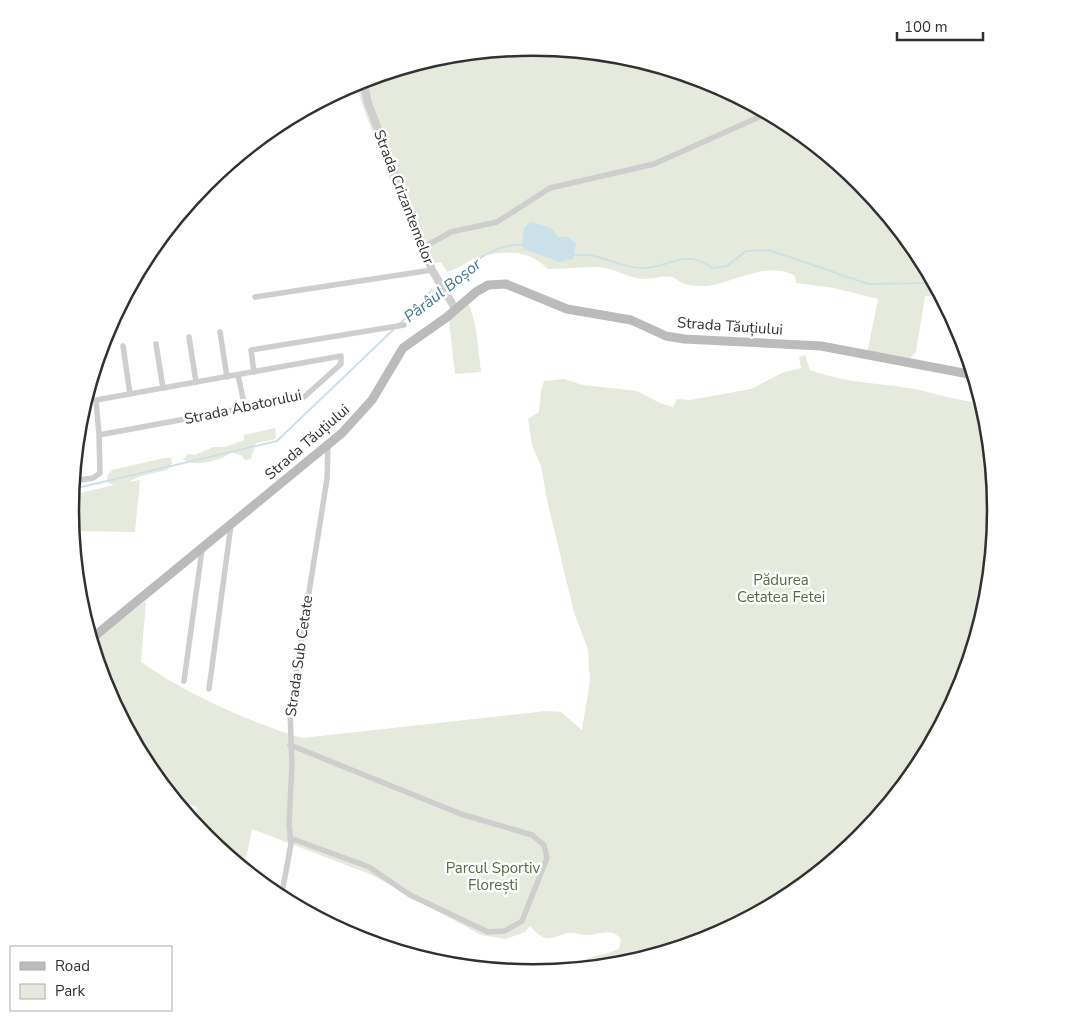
<svg xmlns="http://www.w3.org/2000/svg" width="1067" height="1021" viewBox="0 0 1067 1021" font-family="'Nunito Sans',sans-serif">
	<style>
		.green { fill: #e5eadd }
		.water { fill: #cbe1e9 }
		.lines { fill: none; stroke-linecap: round; stroke-linejoin: round }
		.stream { stroke: #cbe1e9; stroke-width: 2 }
		.minor { stroke: #cecece; stroke-width: 5.5 }
		.tertiary { stroke: #cecece; stroke-width: 8 }
		.secondary { stroke: #bbb; stroke-width: 9 }
		.labels { text-anchor: middle; stroke-width: 5; stroke-linejoin: round; paint-order: stroke }
		.street-label { font-size: 15px; fill: #313131; stroke: #fff }
		.park-label { font-size: 15px; fill: #586a41; stroke: #fff }
		.water-label { font-size: 16px; font-style: italic; fill: #43798f; stroke: #fff }
		.rim { fill: none; stroke: #313131; stroke-width: 2.5 }
	</style>
	<rect width="100%" height="100%" fill="#fff"/>
	<g class="green">
		<path d="M533,48L624,56L711,83L791,126L861,183L919,254L942,297L925,296L916,352L908,361L867,353L878,299L834,288L796,283L795,276C768,261 738,280 713,285C705,287 689,286 682,283C679,282 676,278 672,277C662,275 648,281 637,278C624,276 612,267 597,267C581,267 565,269 548,269C527,249 507,250 479,257C468,260 459,269 447,272L441,262L426,265L385,167L355,84L443,56Z"/>
		<polygon points="432,288 441,293 416,317 411,314 410,310 416,303 421,302 422,298"/>
		<polygon points="468,305 470,307 476,329 481,372 455,374 449,321"/>
		<path d="M805,355L810,370C844,383 880,383 915,389C938,394 959,401 982,403L988,420L996,511L988,601L961,688L918,768L861,838L790,896L710,938L624,965L573,970C583,953 605,958 619,948L621,940C613,926 597,936 584,935C579,935 574,932 568,933C549,938 546,944 530,926L525,932L506,939L481,935L372,875L252,829L244,869L206,838L195,825L197,807L175,800L148,767L106,687L92,642L146,601L141,662C188,695 247,721 302,738L546,711L561,712L582,730L590,681L588,650L574,612L547,500L541,466L532,445L528,419L539,412L541,390L544,381L564,379L583,385L637,391L660,403L673,407L677,399L690,400L751,389L782,373L801,368L799,357Z"/>
		<path d="M275,428L276,439L256,443L251,459L245,460L242,456L232,452C221,461 195,468 183,459L188,454L195,455L213,447H225L244,440V435Z"/>
		<polygon points="164,458 171,458 172,463 167,470 141,476 128,482 140,480 135,532 73,531 71,510 72,495 114,485 108,483 107,476 112,470"/>
	</g>
	<polygon class="water" points="530,222 552,228 558,237 568,237 576,243 573,259 559,262 524,249 522,245 524,228"/>
	<g class="lines">
		<g class="stream">
			<path d="M572,254C577,256 582,255 587,255C605,257 622,267 640,268C669,270 682,246 713,268L727,266L746,251L769,250L868,284L935,283"/>
			<path d="M445,285C465,268 495,242 523,245"/>
			<polyline points="399,324 441,288"/>
			<polyline points="73,489 277,441 394,329"/>
		</g>
		<g class="minor">
			<polyline points="768,114 776,118"/>
			<polyline points="424,247 451,232 497,222 550,188 654,164 768,113"/>
			<polyline points="255,297 432,270"/>
			<polyline points="220,332 227,377"/>
			<polyline points="189,337 196,382"/>
			<polyline points="156,344 163,388"/>
			<polyline points="123,346 130,394"/>
			<polyline points="254,372 251,350 404,325"/>
			<polyline points="238,375 245,408"/>
			<polyline points="73,481 93,478 100,473 99,435 304,397 341,364 341,356 96,400 99,435"/>
			<polyline points="184,681 202,550"/>
			<polyline points="209,689 231,525"/>
			<polyline points="290,838 369,867 410,895 488,932 505,931 522,921 547,858 544,845 532,835 461,814 290,745"/>
			<polyline points="281,898 291,844 289,824 292,764 290,712 327,479 328,445"/>
		</g>
		<polyline class="tertiary" points="363,81 368,103 432,270 456,310"/>
		<polyline class="secondary" points="91,639 342,433 372,400 403,348 447,317 476,292 488,285 506,284 567,309 631,320 666,336 684,339 821,346 974,375"/>
	</g>
	<g class="labels">
		<g class="street-label">
			<text transform="translate(404 197) rotate(69)" y="5">Strada Crizantemelor</text>
			<text transform="translate(730 326) rotate(4)" y="5">Strada Tăuțiului</text>
			<text transform="translate(243 407) rotate(-12)" y="5">Strada Abatorului</text>
			<text transform="translate(307 442) rotate(-41)" y="5">Strada Tăuțiului</text>
			<text transform="translate(299 656) rotate(-82)" y="5">Strada Sub Cetate</text>
		</g>
		<g class="park-label">
			<text x="781" y="585">Pădurea<tspan x="781" dy="17">Cetatea Fetei</tspan></text>
			<text x="493" y="873">Parcul Sportiv<tspan x="493" dy="17">Florești</tspan></text>
		</g>
		<g class="water-label">
			<text transform="translate(442 290) rotate(-38)" y="6">Pârâul Boșor</text>
		</g>
	</g>
	<path d="M0 0H1067V1021H0ZM79 510a454 454 0 1 1 908 0a454 454 0 1 1-908 0Z" fill="#fff" fill-rule="evenodd"/>
	<path class="rim" d="M79 510a454 454 0 1 1 908 0a454 454 0 1 1-908 0Z"/>
	<rect x="10" y="946" width="162" height="65" fill="#ffffff" stroke="#adadad"/>
	<rect x="20" y="962" width="25" height="8" fill="#bbbbbb" stroke="#adadad"/>
	<text x="55" y="971" font-size="15" fill="#313131">Road</text>
	<rect x="20" y="984" width="25" height="15" fill="#e5eadd" stroke="#adadad"/>
	<text x="55" y="996" font-size="15" fill="#313131">Park</text>
	<path d="M897 32v8h86v-8" fill="none" stroke="#313131" stroke-width="2.5"/>
	<text x="904" y="32" font-size="15" fill="#313131" stroke="#ffffff" stroke-width="4" paint-order="stroke">100 m</text>
</svg>
